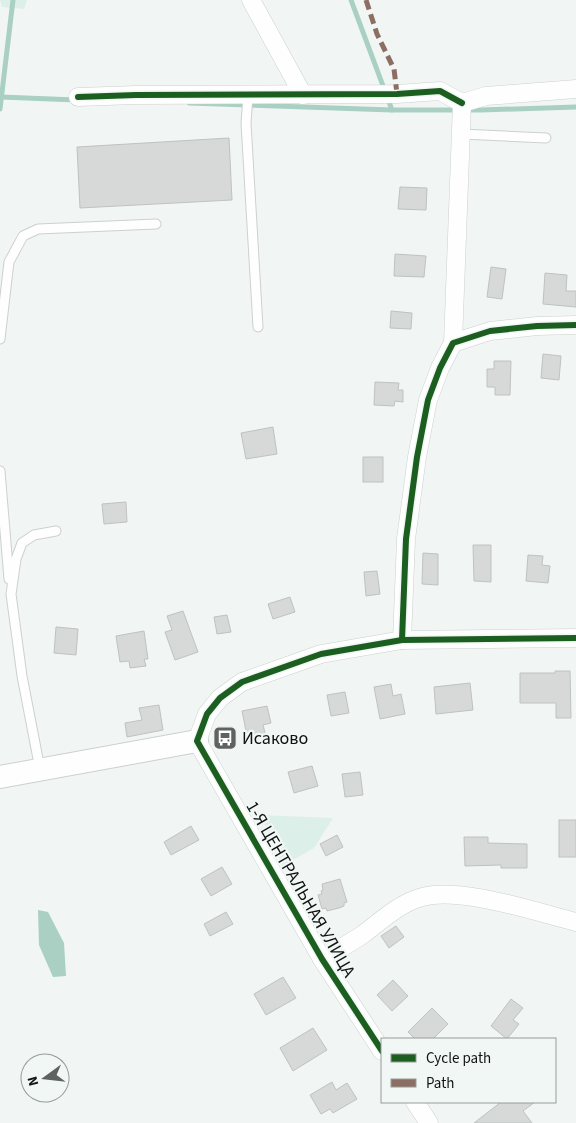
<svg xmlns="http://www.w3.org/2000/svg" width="576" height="1123" viewBox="0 0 576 1123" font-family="'Source Sans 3',sans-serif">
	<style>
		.green { fill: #dcefe8 }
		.water { fill: #a9d0c2 }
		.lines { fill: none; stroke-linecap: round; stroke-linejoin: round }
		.stream { stroke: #a9d0c2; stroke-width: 5 }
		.building { fill: #d6d9d7; stroke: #bec2c0 }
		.service-casing { stroke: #ccd0ce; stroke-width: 11 }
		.minor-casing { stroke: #ccd0ce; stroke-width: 19 }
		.tertiary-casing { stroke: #ccd0ce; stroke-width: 24 }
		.service { stroke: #fdfefd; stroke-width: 9 }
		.minor { stroke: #fdfefd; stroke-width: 18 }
		.tertiary { stroke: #fdfefd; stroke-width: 22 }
		.quiet { stroke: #8d6e63; stroke-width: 5; stroke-dasharray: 10 5; stroke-linecap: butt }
		.cycleway-casing { stroke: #f0f7f4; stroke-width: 9 }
		.cycleway { stroke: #1b5e20; stroke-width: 6 }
		.labels { text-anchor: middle; stroke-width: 4.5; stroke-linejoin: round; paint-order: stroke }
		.poi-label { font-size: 18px; fill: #101312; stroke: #f0f7f4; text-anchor: start }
		.street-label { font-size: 18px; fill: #101312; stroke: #f0f7f4 }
	</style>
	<rect width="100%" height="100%" fill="#f1f6f4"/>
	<g class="green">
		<polygon points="0,0 27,0 24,9 2,7"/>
		<polygon points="261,815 333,818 314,848 282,866"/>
	</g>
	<polygon class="water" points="38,910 48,912 64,943 66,976 53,977 39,945"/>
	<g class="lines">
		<g class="stream">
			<polyline points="351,0 392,110"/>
			<polyline points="1,97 76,100"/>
			<polyline points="189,103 392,110 481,110 576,107"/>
			<polyline points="0,109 13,0"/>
		</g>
	</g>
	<g class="building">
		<polygon points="229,138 232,200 80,208 77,147"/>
		<polygon points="400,187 427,188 426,210 398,209"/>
		<polygon points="395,254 426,256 424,277 394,276"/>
		<polygon points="491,267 506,269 502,299 487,297"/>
		<polygon points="545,273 567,275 566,291 576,291 576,307 543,304"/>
		<polygon points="391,311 412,313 411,329 390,328"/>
		<polygon points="543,354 561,356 559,380 541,378"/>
		<polygon points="494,361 511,361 510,395 495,395 495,387 487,387 487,369 494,369"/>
		<polygon points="375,382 399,383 398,390 403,390 403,402 395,401 394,406 374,405"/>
		<polygon points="273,427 277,454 246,459 241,433"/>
		<rect x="363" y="457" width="20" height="25"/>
		<polygon points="126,502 127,522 104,524 102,504"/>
		<polygon points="473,545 491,545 491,582 474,581"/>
		<polygon points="423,553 438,554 438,585 422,584"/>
		<polygon points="528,555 543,556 542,565 550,566 548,583 526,581"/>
		<polygon points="377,571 380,594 366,596 364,572"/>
		<polygon points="290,597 295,612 273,619 268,604"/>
		<polygon points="183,611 198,652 175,660 165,632 172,630 167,616"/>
		<polygon points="227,615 231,632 217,634 214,617"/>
		<polygon points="56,627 78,629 76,655 54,653"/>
		<polygon points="144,631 148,659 144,659 146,666 130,668 129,661 120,662 116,636"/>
		<polygon points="555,671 570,671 571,718 556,718 556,703 520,703 520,673 555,673"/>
		<polygon points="470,683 473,710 436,714 434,687"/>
		<polygon points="391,684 393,696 401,694 405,714 380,719 374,687"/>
		<polygon points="345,692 349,713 331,716 327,695"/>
		<polygon points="159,705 163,730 127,737 125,723 142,720 139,708"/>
		<polygon points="267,706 271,723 263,725 266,737 248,741 242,711"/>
		<polygon points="312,766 318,786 294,793 288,772"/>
		<polygon points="360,772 363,795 345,797 342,774"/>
		<rect x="559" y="820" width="17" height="37"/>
		<polygon points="191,826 199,840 171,855 164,842"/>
		<polygon points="337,835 343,847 326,856 320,844"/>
		<polygon points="464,837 488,837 488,843 527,844 527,868 501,868 501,865 465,866"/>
		<polygon points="222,867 232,884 211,896 201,879"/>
		<polygon points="340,879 347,902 344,903 344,906 339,908 327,911 326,908 322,909 318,895 322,894 321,891 323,890 322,884"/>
		<polygon points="226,912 233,924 210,936 204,924"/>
		<polygon points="396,926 404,937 389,948 381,936"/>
		<polygon points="283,977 296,998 266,1015 254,994"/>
		<polygon points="393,980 408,996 392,1011 377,995"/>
		<polygon points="511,999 523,1008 513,1020 519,1024 507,1039 491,1026"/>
		<polygon points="432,1008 448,1024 433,1039 415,1039 408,1032"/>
		<polygon points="313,1028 327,1050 293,1071 280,1048"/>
		<polygon points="332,1082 336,1090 347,1083 357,1099 333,1113 330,1109 321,1114 310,1095"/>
		<polygon points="501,1102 535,1102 523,1111 532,1123 474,1123"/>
	</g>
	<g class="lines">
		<g class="service-casing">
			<g id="service">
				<polyline points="248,96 246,123 258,327"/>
				<polyline points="461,134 546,138"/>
				<polyline points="0,339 9,262 23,236 38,229 156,224"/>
				<polyline points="0,471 9,579"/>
				<polyline points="40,769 22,676 11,594 16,559 22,543 34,535 56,531"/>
			</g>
		</g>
		<g class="minor-casing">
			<g id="minor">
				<polyline points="251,0 303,95"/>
				<polyline points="78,97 136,95 397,94 440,91 462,103"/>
				<polyline points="453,343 462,103 486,96 576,89"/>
				<polyline points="402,640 406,539 417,457 428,400 440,368 453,343 490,331 537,326 576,325"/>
				<path d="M322,959C335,951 349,944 362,935C380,922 397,905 419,898C457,885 536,912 576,922"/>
				<polyline points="382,1051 322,959 197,741 207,714 220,698 242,682 321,654 402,640 576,638"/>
				<polyline points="415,1102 429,1123"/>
			</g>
		</g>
		<g class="tertiary-casing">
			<polyline id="tertiary" points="0,777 197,741"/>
		</g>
		<use href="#service" class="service"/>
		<use href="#minor" class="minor"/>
		<use href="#tertiary" class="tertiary"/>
		<polyline class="quiet" points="366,0 377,34 394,69 397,94"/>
		<g class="cycleway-casing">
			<g id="cycleway">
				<polyline points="78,97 136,95 397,94 440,91 462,103"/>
				<polyline points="402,640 406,539 417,457 428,400 440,368 453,343 490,331 537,326 576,325"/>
				<polyline points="382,1051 322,959 197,741 207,714 220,698 242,682 321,654 402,640 576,638"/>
			</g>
		</g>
		<use href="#cycleway" class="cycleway"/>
	</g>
	<defs>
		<g id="bus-square" transform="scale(1.25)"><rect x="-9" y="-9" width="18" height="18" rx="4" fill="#5f6261" stroke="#f0f7f4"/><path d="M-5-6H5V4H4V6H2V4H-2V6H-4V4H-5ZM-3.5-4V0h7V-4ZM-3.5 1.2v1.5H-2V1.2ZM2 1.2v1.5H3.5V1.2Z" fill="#fff"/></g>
	</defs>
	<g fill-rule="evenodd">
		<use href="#bus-square" x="225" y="738"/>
	</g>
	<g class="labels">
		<g class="poi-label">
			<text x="242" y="744">Исаково</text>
		</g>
		<g class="street-label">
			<text transform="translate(301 889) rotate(60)" y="6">1-Я ЦЕНТРАЛЬНАЯ УЛИЦА</text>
		</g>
	</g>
	<rect x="381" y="1038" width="175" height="65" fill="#f0f7f4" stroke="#969c9a"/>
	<rect x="391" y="1054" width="25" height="8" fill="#1b5e20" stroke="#969c9a"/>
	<text x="426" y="1063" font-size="15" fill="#101312">Cycle path</text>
	<rect x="391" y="1079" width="25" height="8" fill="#8d6e63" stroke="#969c9a"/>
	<text x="426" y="1088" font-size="15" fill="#101312">Path</text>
	<g transform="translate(45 1078) rotate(255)"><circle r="24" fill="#f0f7f4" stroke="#969c9a"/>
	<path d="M0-4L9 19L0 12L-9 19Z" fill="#5f6261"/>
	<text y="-8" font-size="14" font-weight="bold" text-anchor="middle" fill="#101312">N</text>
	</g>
</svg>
